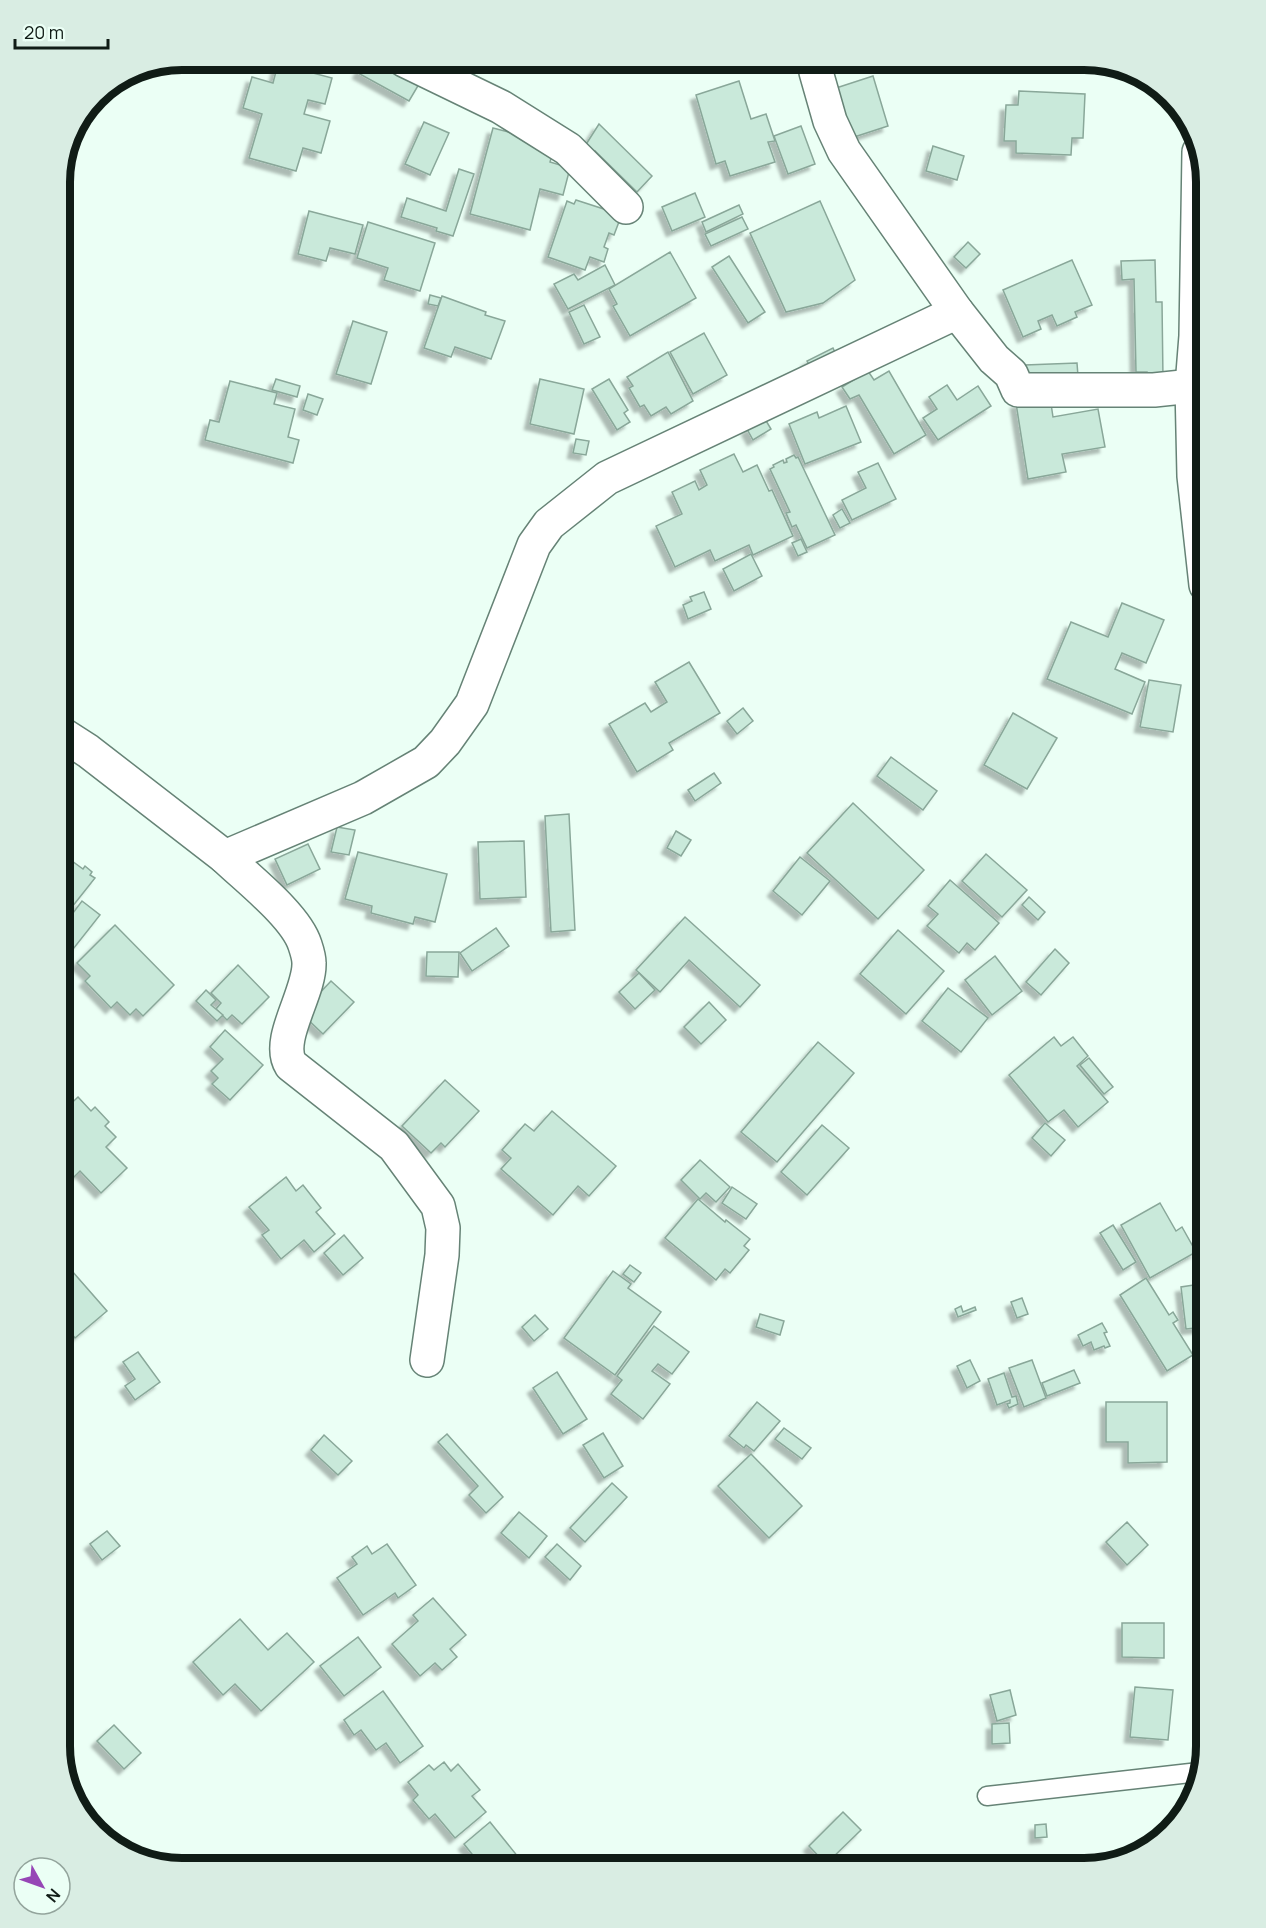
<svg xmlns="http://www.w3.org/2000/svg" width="1266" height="1928" viewBox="0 0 1266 1928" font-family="Manrope,sans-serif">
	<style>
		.building { fill: #c9e9da; stroke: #89a799; stroke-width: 1.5; filter: url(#shadow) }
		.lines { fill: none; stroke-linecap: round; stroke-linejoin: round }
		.service-casing { stroke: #668376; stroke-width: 21 }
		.minor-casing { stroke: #668376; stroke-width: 36 }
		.service { stroke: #fff; stroke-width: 18 }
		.minor { stroke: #fff; stroke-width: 33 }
		.rim { fill: none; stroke: #101c16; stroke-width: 8 }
	</style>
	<defs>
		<filter id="shadow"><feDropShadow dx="-5.5" dy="5.5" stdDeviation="1.5" flood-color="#0004"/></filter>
	</defs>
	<rect width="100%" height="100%" fill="#ebfff5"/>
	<g class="building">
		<polygon points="279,60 312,61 309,72 332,78 325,104 308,100 304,114 330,121 321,153 303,148 296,171 249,158 262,114 243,108 252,77 273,83"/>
		<polygon points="366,60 389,60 422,79 409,101 358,73"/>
		<polygon points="873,76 888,126 848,139 833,89"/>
		<polygon points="739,81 751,119 766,114 775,141 768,142 775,162 730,176 725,161 716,164 696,95"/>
		<polygon points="1019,91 1085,94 1083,138 1072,138 1071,155 1016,153 1016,141 1004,141 1006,105 1018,105"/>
		<polygon points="424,122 449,133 430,175 405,164"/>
		<polygon points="599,124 652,176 637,192 595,151 593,154 585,146"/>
		<polygon points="801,126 815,164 788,174 774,136"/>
		<polygon points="493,128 555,144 550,162 570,168 563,195 540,189 530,230 470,214"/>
		<polygon points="933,146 964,156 957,180 926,171"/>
		<polygon points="459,169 474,174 453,236 436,231 437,228 401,217 407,198 446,211"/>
		<polygon points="695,193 705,217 672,231 662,207"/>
		<polygon points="576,200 616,213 620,219 614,235 609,233 604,247 608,249 604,262 590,257 585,270 548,257 567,201 574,204"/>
		<polygon points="820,201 855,280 823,303 786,312 750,233"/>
		<polygon points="739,205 743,214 706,232 702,222"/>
		<polygon points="309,211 363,225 355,254 330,248 326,261 298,254"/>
		<polygon points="742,217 748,229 711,246 705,234"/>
		<polygon points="368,222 435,243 420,291 384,280 388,268 357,258"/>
		<polygon points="968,242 980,254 966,268 954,257"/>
		<polygon points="670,252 696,298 630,336 613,306 617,304 609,289"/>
		<polygon points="729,256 765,312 748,323 712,267"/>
		<polygon points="1072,260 1092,305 1075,312 1077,317 1057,326 1052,315 1038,321 1041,329 1023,337 1003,290"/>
		<polygon points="1155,260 1156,302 1162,302 1163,379 1147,380 1147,372 1136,372 1134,279 1122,280 1121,261"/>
		<polygon points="605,265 615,285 568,309 554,284 574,274 578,280"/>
		<polygon points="430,295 441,298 438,306 428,304"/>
		<polygon points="442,296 486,312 485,315 505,321 491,359 455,347 451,357 424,348"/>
		<polygon points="584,305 600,337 584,344 569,312"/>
		<polygon points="353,321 387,332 371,384 336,374"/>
		<polygon points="704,333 727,375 693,394 670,352"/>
		<polygon points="833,348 839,361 814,374 807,361"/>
		<polygon points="668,352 693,401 671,414 666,407 651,416 644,405 640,407 629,388 633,386 627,377"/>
		<polygon points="1077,363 1078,376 1025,378 1025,365"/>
		<polygon points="868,371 874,380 889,371 926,435 894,454 859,395 850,399 842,387"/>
		<polygon points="276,379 300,386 297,397 272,390"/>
		<polygon points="540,379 584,389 574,434 530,424"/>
		<polygon points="609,379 628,410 624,413 630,422 617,430 592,389"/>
		<polygon points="230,381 277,393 274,404 295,409 288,437 299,440 293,463 205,440 210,420 219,422"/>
		<polygon points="947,385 957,400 978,386 991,406 938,440 923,418 937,409 929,397"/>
		<polygon points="308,394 323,399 317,415 303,410"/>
		<polygon points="1050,397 1053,417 1098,409 1105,447 1062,454 1066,472 1028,479 1016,403"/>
		<polygon points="846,406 861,442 805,464 789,424 817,412 819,418"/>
		<polygon points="765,419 771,429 753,440 747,429"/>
		<polygon points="576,439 589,441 586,455 573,453"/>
		<polygon points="734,454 743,472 757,465 769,491 772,490 793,536 753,555 749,545 715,561 710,550 675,567 656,526 682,514 672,492 695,481 699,490 707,485 700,470"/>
		<polygon points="794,455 796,458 798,457 835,535 807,548 796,525 792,527 786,513 790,512 770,469 774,467 773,465 783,460 784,463 787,462 786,459"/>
		<polygon points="878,463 896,499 852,520 842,500 866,488 858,472"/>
		<polygon points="842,509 850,523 840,528 833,515"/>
		<polygon points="801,539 807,552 798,556 792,543"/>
		<polygon points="751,554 762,576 734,591 723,569"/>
		<polygon points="704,592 711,609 688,619 683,605 692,601 690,597"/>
		<polygon points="1122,603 1164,620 1146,663 1122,653 1115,669 1145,682 1132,714 1047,679 1071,622 1108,637"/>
		<polygon points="689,662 720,713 669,743 673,750 637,772 609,724 645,703 651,712 667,702 655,682"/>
		<polygon points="1149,680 1181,685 1173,732 1140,727"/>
		<polygon points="743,708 753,721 737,734 727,721"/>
		<polygon points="1013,713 1057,738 1027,789 984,765"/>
		<polygon points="891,757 937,791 923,810 877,776"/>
		<polygon points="714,773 721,783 695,801 688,790"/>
		<polygon points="853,803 924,870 878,919 807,853"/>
		<polygon points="569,814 575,930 551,932 545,816"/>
		<polygon points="337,827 355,830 349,855 331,852"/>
		<polygon points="676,831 691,840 681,856 667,848"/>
		<polygon points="524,841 526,897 480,899 478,842"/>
		<polygon points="308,844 320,869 287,885 275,859"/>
		<polygon points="63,850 70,855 68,858 83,869 85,866 92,872 90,875 95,878 68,912 60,907 60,851"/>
		<polygon points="358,852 447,874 435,922 415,917 413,924 371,913 372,906 345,899"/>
		<polygon points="986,854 1027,890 1002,917 962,881"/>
		<polygon points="800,857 830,881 802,915 773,891"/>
		<polygon points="950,880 999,923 975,950 967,943 959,953 927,926 938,914 928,906"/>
		<polygon points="1029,897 1045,912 1038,920 1022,905"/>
		<polygon points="82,901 100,915 66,958 60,953 60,922 64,925"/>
		<polygon points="685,917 760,985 740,1007 689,960 660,992 636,970"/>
		<polygon points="115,925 174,985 143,1016 136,1009 130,1015 117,1002 111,1008 85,981 90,976 77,963"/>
		<polygon points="496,928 509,946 472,971 460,953"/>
		<polygon points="898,930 944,971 906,1014 860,974"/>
		<polygon points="1055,949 1069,963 1041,995 1026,982"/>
		<polygon points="427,952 459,952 458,977 426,976"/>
		<polygon points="995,956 1022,991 992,1015 965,980"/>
		<polygon points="238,965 269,997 242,1024 232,1015 227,1020 216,1009 221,1003 211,993"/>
		<polygon points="639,973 655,990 635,1009 619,992"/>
		<polygon points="331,981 354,1002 323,1034 301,1013"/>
		<polygon points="948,988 988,1018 961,1052 922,1021"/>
		<polygon points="206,990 216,1000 211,1005 223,1015 217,1021 196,1001"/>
		<polygon points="709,1002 726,1020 701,1044 684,1027"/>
		<polygon points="225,1030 263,1065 230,1100 212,1084 218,1078 211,1071 223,1059 210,1047"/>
		<polygon points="1054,1037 1061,1046 1073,1037 1088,1056 1077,1066 1108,1102 1078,1127 1064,1110 1048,1122 1009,1075"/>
		<polygon points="818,1042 854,1073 777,1162 741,1132"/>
		<polygon points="1089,1058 1113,1087 1104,1094 1080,1065"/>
		<polygon points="445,1080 479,1111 445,1147 441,1143 431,1153 402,1126"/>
		<polygon points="78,1097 91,1111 95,1107 109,1122 105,1126 116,1137 106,1147 127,1168 101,1193 80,1171 61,1190 60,1189 60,1114"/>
		<polygon points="552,1111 616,1166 589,1196 578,1186 553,1215 501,1169 511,1158 502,1150 525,1124 534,1131"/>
		<polygon points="1045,1123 1065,1140 1051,1156 1032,1138"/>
		<polygon points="822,1125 849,1148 807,1195 781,1172"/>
		<polygon points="700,1160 730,1187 716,1202 706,1193 700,1199 681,1180"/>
		<polygon points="286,1177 296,1191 303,1185 321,1208 316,1212 335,1234 314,1252 304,1240 281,1259 262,1235 269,1230 249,1207"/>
		<polygon points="732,1187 757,1204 746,1219 722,1203"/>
		<polygon points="698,1199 725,1222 726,1220 750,1239 744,1246 749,1250 730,1273 725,1269 716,1280 665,1238"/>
		<polygon points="1160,1203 1176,1231 1182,1227 1196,1252 1150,1278 1121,1225"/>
		<polygon points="1113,1225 1136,1262 1123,1270 1100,1233"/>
		<polygon points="344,1235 363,1258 343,1275 324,1253"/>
		<polygon points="65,1263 107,1311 75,1338 67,1328 60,1333 60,1267"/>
		<polygon points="630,1265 641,1273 634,1282 623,1274"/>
		<polygon points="613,1271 631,1284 628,1288 661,1312 615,1375 564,1338"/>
		<polygon points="1146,1278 1169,1315 1173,1312 1178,1320 1173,1323 1193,1355 1167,1371 1120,1295"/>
		<polygon points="1200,1284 1205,1327 1186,1329 1181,1287"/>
		<polygon points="1022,1298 1028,1314 1017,1318 1011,1302"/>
		<polygon points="961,1306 963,1312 975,1307 976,1310 958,1317 955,1309"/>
		<polygon points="760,1314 784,1321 780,1335 756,1327"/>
		<polygon points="535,1315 548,1329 534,1341 522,1327"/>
		<polygon points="1102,1323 1107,1332 1104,1333 1110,1346 1105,1348 1104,1346 1094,1350 1091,1342 1083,1346 1078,1335"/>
		<polygon points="654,1326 689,1352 672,1374 658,1364 652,1371 670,1384 643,1419 611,1394 622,1380 617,1376"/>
		<polygon points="138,1352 160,1382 135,1400 125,1386 135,1379 123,1362"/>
		<polygon points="970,1360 980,1381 967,1388 957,1366"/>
		<polygon points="1032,1360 1046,1398 1024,1407 1009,1368"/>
		<polygon points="1074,1370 1080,1383 1047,1396 1042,1383"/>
		<polygon points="557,1372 587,1419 563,1434 533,1388"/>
		<polygon points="1004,1373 1012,1397 1016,1396 1018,1404 1009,1408 1007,1404 1010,1403 1010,1400 997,1405 988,1379"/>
		<polygon points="757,1402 780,1421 754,1451 746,1445 744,1448 729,1436"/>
		<polygon points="1106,1402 1167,1402 1167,1462 1128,1463 1128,1442 1106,1442"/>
		<polygon points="784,1428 811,1448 802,1459 775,1439"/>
		<polygon points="603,1433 623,1466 604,1478 583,1445"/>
		<polygon points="447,1434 503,1497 486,1513 469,1495 478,1486 438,1442"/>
		<polygon points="324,1435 352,1461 338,1475 311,1450"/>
		<polygon points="751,1454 802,1506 769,1538 718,1486"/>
		<polygon points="612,1483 627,1497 585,1542 570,1528"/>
		<polygon points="519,1512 547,1536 529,1558 501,1533"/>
		<polygon points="1127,1522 1148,1545 1127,1565 1106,1542"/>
		<polygon points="107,1531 120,1546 102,1560 90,1544"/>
		<polygon points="387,1544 416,1585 398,1598 395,1593 363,1615 337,1578 357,1564 352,1557 367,1546 372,1554"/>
		<polygon points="557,1544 581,1566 570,1580 545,1557"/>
		<polygon points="433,1598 466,1635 450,1649 457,1657 442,1670 435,1663 420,1676 392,1644 418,1621 413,1615"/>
		<polygon points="240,1619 268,1650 287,1633 314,1662 261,1711 235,1684 223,1695 193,1662"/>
		<polygon points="1122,1623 1164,1623 1164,1658 1122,1657"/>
		<polygon points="358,1637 381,1667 344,1696 320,1666"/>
		<polygon points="1135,1687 1173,1690 1168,1740 1130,1737"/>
		<polygon points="1010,1690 1016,1715 997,1721 990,1695"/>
		<polygon points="383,1691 423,1746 400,1763 386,1743 376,1750 361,1730 354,1735 344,1720"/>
		<polygon points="1009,1723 1010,1743 992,1744 992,1724"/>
		<polygon points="114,1725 141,1753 124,1769 97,1741"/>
		<polygon points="444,1762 451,1771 458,1764 480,1790 472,1796 486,1812 455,1838 435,1814 429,1819 413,1800 418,1795 408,1782 429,1765 434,1770"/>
		<polygon points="843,1812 861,1830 826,1864 809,1846"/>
		<polygon points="490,1822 523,1863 519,1868 483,1868 464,1844"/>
		<polygon points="1046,1824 1047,1837 1035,1838 1035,1825"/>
	</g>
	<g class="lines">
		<g class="service-casing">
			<polyline id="service" points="987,1796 1199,1772"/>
		</g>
		<g class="minor-casing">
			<g id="minor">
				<polyline points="404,60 501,107 568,149 626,207"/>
				<polyline points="815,60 816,72 830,121 844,151 957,312 994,359 1011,374 1018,390 1154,390 1192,386"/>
				<polyline points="1199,152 1196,336 1192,386 1194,476 1206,585"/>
				<polyline points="60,733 88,751 225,857 363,798 426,762 445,742 472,704 534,545 549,524 607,478 957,312"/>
				<path d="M225,857C248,879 296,916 305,945C307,951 309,958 309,963C310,993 275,1040 291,1065L394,1146L438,1206L443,1228L442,1255L427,1360"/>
			</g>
		</g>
		<use href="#service" class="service"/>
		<use href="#minor" class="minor"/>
	</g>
	<path d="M0 0H1266V1928H0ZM182 70H1084A112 112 0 0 1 1196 182V1746A112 112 0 0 1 1084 1858H182A112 112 0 0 1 70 1746V182A112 112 0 0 1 182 70Z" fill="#d9ede3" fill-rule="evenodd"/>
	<path class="rim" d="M182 70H1084A112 112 0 0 1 1196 182V1746A112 112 0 0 1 1084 1858H182A112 112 0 0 1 70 1746V182A112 112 0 0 1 182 70Z"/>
	<g transform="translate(42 1886) rotate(130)"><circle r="28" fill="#ebfff5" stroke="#93a49c" stroke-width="1.5"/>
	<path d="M0-4.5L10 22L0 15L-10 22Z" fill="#9646b6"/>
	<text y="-9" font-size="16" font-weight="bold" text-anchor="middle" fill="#101c16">N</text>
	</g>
	<path d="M15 39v9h93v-9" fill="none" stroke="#101c16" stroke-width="3"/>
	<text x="24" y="39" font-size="18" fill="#101c16" stroke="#ebfff5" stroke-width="4.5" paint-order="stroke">20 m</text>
</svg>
